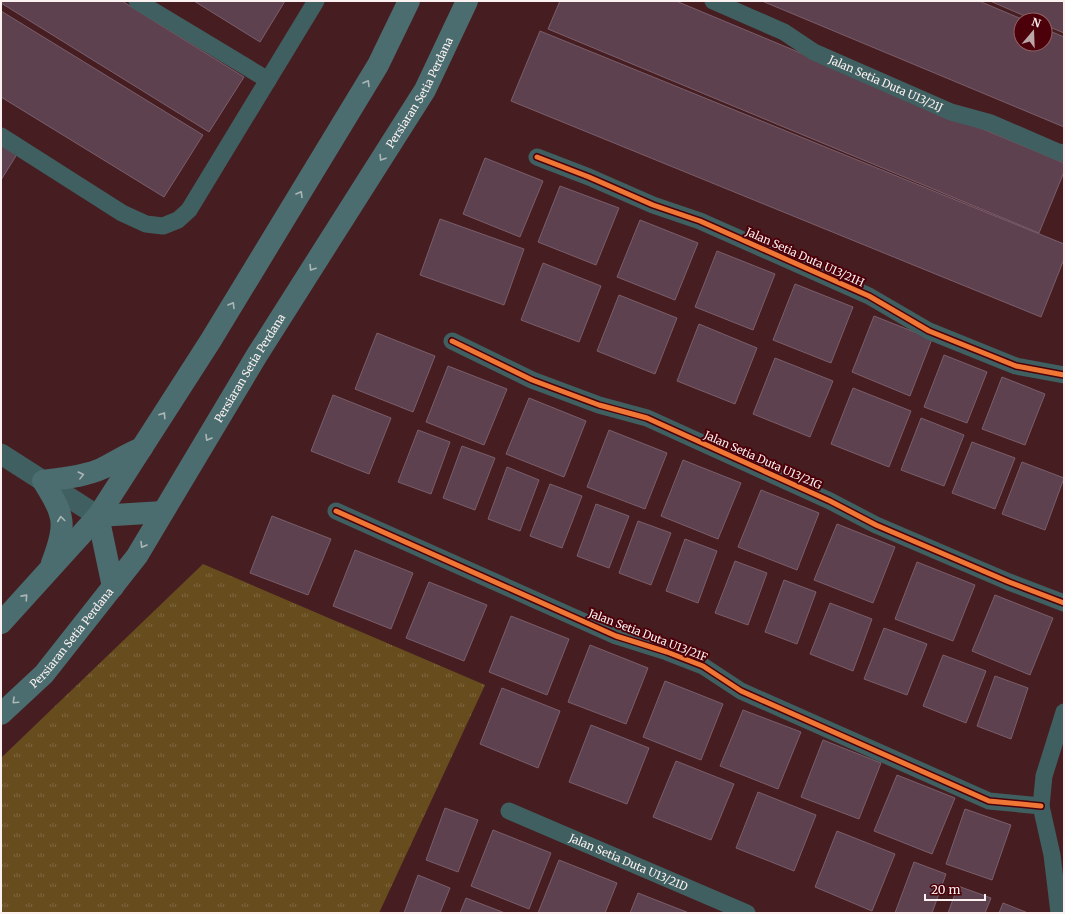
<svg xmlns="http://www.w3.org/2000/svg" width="1065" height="914" viewBox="0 0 1065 914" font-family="Merriweather,serif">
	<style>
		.park { fill: url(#park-tufts) }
		.building { fill: #5d414e; stroke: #7a5e6b }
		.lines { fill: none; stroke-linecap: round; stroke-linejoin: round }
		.minor { stroke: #405f61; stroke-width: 17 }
		.tertiary { stroke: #405f61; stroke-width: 21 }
		.secondary { stroke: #4b6d70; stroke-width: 22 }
		.cycleway-casing { stroke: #4c0009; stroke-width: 8 }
		.cycleway { stroke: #f07635; stroke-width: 5 }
		.oneway { stroke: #acb6b6 }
		.labels { text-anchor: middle; stroke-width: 4; stroke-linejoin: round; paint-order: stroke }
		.street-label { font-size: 11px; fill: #fbf1f0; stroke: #4c0009 }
	</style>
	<defs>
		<pattern id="park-tufts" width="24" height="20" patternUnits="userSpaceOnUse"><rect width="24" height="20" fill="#674c1e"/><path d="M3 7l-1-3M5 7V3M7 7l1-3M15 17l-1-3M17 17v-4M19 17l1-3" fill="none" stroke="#7e663f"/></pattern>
	</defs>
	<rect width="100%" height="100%" fill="#461e21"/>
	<polygon class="park" points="203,564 485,685 379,913 1,913 1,758"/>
	<g class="building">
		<polygon points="1,1 122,1 244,77 209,132 1,3"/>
		<polygon points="194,1 285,1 260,42"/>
		<polygon points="560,1 676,1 1064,163 1064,172 1039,233 548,29"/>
		<polygon points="762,1 979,1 1024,20 1021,20 1021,44 1045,44 1045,29 1064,37 1064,127"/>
		<polygon points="990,1 1064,1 1064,33 1045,25 1045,20 1034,20"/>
		<polygon points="1,11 203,135 164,197 1,97"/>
		<polygon points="540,31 1064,244 1064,259 1041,317 511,101"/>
		<polygon points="1,140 19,151 1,180"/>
		<polygon points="485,158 543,181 520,237 463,214"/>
		<polygon points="560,186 619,208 596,265 538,242"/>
		<polygon points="440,219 524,249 504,305 420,275"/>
		<polygon points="640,220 698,243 675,300 617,277"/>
		<polygon points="717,251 775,274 753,330 695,307"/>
		<polygon points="543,263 601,286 579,342 521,320"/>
		<polygon points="795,284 853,307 831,363 773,340"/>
		<polygon points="619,295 677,318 655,374 597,351"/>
		<polygon points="874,316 932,339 910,396 852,372"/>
		<polygon points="699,324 757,348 735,404 677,381"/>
		<polygon points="377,333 435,356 413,412 355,389"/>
		<polygon points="944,355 987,372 967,423 924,407"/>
		<polygon points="775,358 833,381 810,437 753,414"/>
		<polygon points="448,366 507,389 484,445 426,422"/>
		<polygon points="1002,377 1045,394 1025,445 982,429"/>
		<polygon points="853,388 911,411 889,467 831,444"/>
		<polygon points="333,395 391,418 369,474 311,451"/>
		<polygon points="529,398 586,421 564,477 506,454"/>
		<polygon points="921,418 964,435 944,486 901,470"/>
		<polygon points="418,430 450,442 431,494 398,482"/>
		<polygon points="609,430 667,453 645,509 587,487"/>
		<polygon points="972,442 1015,458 995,509 952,493"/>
		<polygon points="462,446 495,458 475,510 443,498"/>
		<polygon points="683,460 741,483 718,539 661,516"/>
		<polygon points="1022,462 1064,478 1045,530 1002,514"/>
		<polygon points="507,467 539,480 520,531 488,519"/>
		<polygon points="550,484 582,496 562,548 530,536"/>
		<polygon points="761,490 819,513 797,570 738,547"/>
		<polygon points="596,504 629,516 609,568 577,556"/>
		<polygon points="272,516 331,539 308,595 250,573"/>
		<polygon points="638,521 671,533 651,585 619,573"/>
		<polygon points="837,524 895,547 873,603 814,580"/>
		<polygon points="685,539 717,551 698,603 666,591"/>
		<polygon points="355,550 413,573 391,629 333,606"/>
		<polygon points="735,561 767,573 748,625 715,613"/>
		<polygon points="917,562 975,585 953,641 895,619"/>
		<polygon points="784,580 816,592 797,644 765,632"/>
		<polygon points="429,582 487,605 464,661 406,638"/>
		<polygon points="995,595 1053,618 1030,675 972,651"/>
		<polygon points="830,603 872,619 853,671 810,654"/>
		<polygon points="511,616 569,639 547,695 489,672"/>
		<polygon points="884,628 927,644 907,695 864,679"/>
		<polygon points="590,645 648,668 626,724 568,702"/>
		<polygon points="943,655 986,671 966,723 923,706"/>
		<polygon points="995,676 1028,688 1011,739 977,726"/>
		<polygon points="665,681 723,704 701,760 643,737"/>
		<polygon points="502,688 560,711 538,768 480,744"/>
		<polygon points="743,710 801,732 778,789 720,766"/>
		<polygon points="591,725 649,748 627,804 569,782"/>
		<polygon points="823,740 881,763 859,819 801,797"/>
		<polygon points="676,761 734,784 711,840 653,817"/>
		<polygon points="897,775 955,798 932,854 874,831"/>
		<polygon points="758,792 816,815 794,871 736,848"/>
		<polygon points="445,808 478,820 458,872 426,860"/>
		<polygon points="965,809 1011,825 992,880 946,864"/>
		<polygon points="493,830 551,853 529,909 471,886"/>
		<polygon points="837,831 895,854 872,911 815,887"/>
		<polygon points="559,860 617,883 605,913 538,913"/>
		<polygon points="914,862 946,874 932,913 895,913"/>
		<polygon points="418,875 450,888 440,913 404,913"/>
		<polygon points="958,886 991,898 985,913 948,913"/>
		<polygon points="638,893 689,913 630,913"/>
		<polygon points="466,898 505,913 460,913"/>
		<polygon points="1003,903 1028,913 999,913"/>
	</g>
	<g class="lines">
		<g class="minor">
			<polyline points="137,1 268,80"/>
			<path id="s1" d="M713,1L784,32L814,52L951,112L991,123L1058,152L1064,153"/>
			<polyline points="1,136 122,213 146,224 163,226 178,220 189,210 316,1"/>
			<polyline points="537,157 589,177 653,205 700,221 869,296 929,331 1016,366 1064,375"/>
			<polyline points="452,341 532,380 599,405 647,418 830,501 876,525 1009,582 1064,603"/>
			<polyline points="336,511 616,636 667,652 703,666 741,691 989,801 1041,806"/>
			<path id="s2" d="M509,811L747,913"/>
			<polyline points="1059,913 1052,855 1041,806 1044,776 1064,712"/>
		</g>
		<polyline class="tertiary" points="1,454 98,516"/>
		<g class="secondary">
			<polyline points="98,516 113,587"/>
			<polyline points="98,516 163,512"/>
			<path d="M52,563C67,524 65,516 43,481C62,478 83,477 101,469C115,462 127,454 142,448"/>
			<polyline points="1,623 98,516 211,340 378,65 409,1"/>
			<path id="s3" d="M1,714L44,674L137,556L257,355L425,90L467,1"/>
		</g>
		<g class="cycleway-casing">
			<g id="cycleway">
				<polyline points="537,157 589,177 653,205 700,221 869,296 929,331 1016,366 1064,375"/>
				<polyline points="452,341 532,380 599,405 647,418 830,501 876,525 1009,582 1064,603"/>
				<polyline points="336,511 616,636 667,652 703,666 741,691 989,801 1041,806"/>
			</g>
		</g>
		<use href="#cycleway" class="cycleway"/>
	</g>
	<defs><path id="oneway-chevron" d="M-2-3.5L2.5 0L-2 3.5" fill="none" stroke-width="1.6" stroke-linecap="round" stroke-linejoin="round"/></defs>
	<g class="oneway">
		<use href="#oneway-chevron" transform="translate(367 83) rotate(-59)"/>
		<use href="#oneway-chevron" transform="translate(382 158) rotate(122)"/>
		<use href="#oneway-chevron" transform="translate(300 194) rotate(-59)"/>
		<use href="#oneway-chevron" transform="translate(312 268) rotate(122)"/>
		<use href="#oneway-chevron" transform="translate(232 305) rotate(-59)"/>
		<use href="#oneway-chevron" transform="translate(163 415) rotate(-57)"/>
		<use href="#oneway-chevron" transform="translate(208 438) rotate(121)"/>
		<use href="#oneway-chevron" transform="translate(81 475) rotate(-14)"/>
		<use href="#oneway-chevron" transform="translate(61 519) rotate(-98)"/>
		<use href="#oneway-chevron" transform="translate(143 545) rotate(121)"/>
		<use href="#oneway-chevron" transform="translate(25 597) rotate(-48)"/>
		<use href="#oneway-chevron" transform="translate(15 701) rotate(137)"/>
	</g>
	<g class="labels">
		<g class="street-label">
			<text dy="4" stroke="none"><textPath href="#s1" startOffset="192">Jalan Setia Duta U13/21J</textPath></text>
			<text dy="4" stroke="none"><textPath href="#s3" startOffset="752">Persiaran Setia Perdana</textPath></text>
			<text transform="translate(805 257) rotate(24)" y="4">Jalan Setia Duta U13/21H</text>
			<text dy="4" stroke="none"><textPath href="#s3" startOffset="428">Persiaran Setia Perdana</textPath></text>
			<text transform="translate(763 460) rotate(24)" y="4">Jalan Setia Duta U13/21G</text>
			<text transform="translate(648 635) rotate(21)" y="4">Jalan Setia Duta U13/21F</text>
			<text dy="4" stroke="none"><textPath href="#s3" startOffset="104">Persiaran Setia Perdana</textPath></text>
			<text dy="4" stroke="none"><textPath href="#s2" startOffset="130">Jalan Setia Duta U13/21D</textPath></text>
		</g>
	</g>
	<rect width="1065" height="914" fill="none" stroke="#fbf1f0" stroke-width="4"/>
	<g transform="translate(1033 32) rotate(19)"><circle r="19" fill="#4c0009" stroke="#926065"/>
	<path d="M0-3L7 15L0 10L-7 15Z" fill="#bca7a8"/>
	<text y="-6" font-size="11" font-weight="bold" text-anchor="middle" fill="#fbf1f0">N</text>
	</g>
	<path d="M925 894v6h60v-6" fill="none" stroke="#fbf1f0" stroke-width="2"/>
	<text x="931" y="894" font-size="12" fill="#fbf1f0" stroke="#4c0009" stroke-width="3" paint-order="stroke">20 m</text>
</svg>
